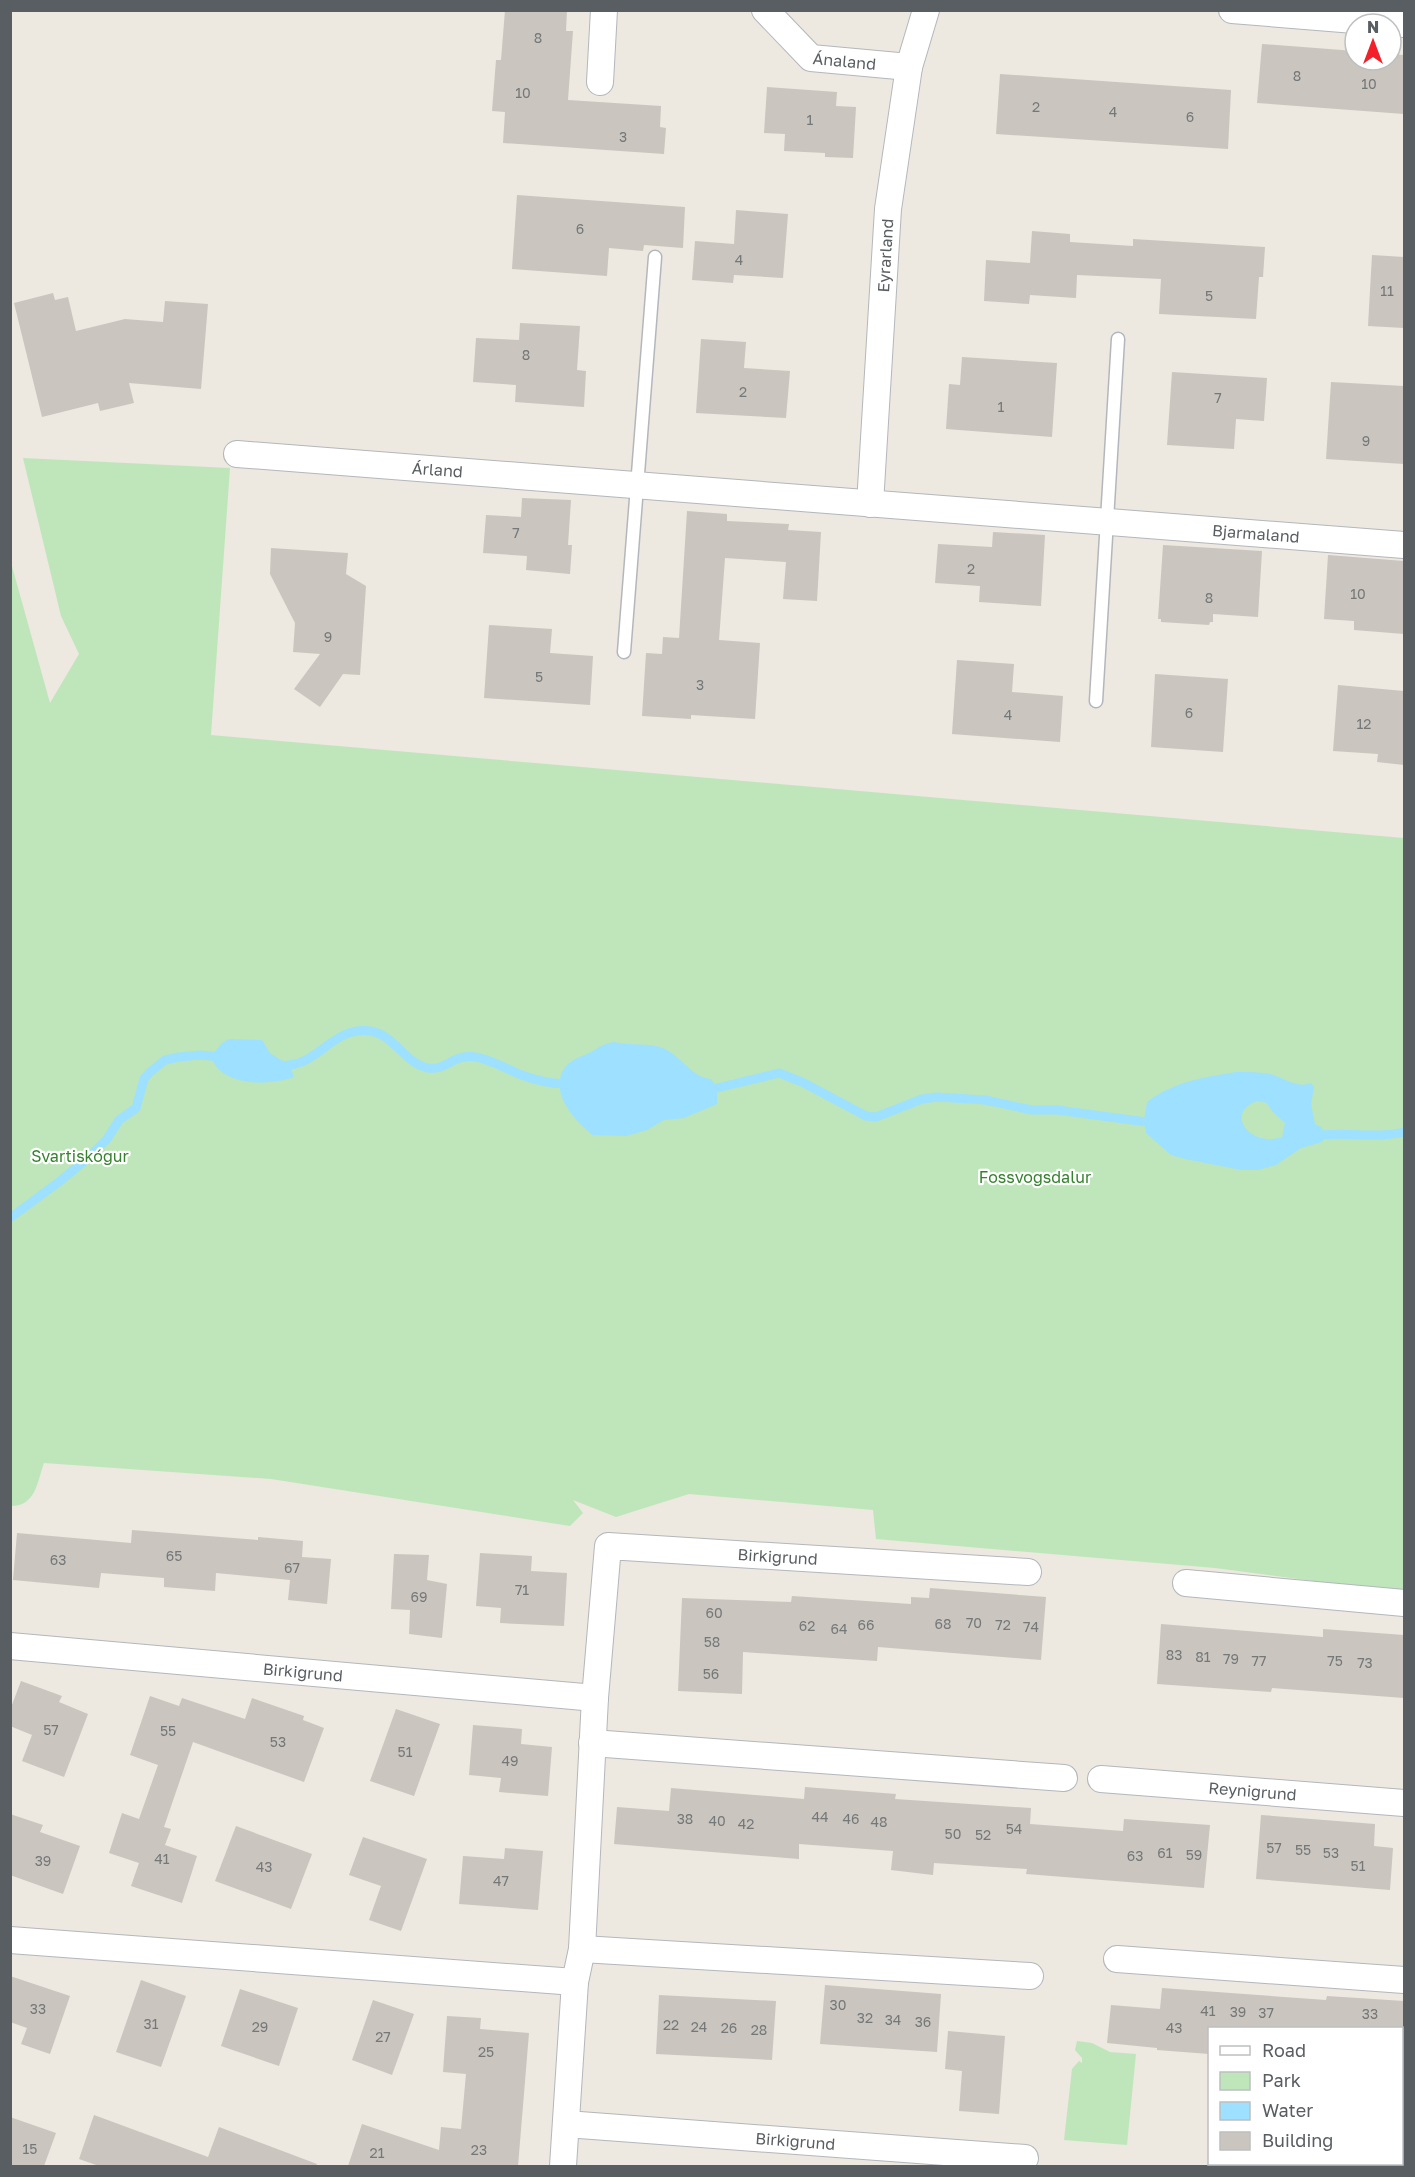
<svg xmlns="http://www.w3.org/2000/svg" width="1415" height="2177" viewBox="0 0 1415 2177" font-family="'Golos Text',sans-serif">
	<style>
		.green { fill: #bfe6ba }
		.water { fill: #9de0ff; fill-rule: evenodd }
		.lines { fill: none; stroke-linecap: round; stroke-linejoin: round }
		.stream { stroke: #9de0ff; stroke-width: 9 }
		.building { fill: #cac5bf }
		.service-casing { stroke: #b3b7bc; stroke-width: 15 }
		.minor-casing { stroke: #b3b7bc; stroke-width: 28 }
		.service { stroke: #fff; stroke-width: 12 }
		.minor { stroke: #fff; stroke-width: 26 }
		.labels { text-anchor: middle; stroke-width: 4.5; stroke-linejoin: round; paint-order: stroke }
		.number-label { font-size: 14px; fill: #757879 }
		.street-label { font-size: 16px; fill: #595e62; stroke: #fff }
		.park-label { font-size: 16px; fill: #35832e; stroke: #fff }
	</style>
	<rect width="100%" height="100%" fill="#ede8e0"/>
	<g class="green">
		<path d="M23,458L230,468L211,735L1404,838V1593L1215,1568L876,1539L873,1510L689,1494L616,1517L573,1500L583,1513L570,1526L271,1479L44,1463C37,1482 36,1506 11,1506L10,559L50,703L79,654L61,616Z"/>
		<polygon points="1077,2041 1092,2043 1110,2052 1136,2054 1127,2145 1064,2140 1072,2069 1079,2061 1082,2063 1082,2058 1075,2050"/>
	</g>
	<g class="water">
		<path d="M229,1039L262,1040L270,1053L290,1066L294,1077C269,1086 220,1087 211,1056L222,1043Z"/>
		<path d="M614,1042C631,1046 649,1042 665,1049C683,1058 691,1077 711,1079L717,1088V1104L684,1118L664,1120L647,1130L626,1136L593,1135C574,1121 545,1087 568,1064C576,1057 584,1056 593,1051C601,1046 603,1044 614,1042Z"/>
		<path d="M1236,1072C1247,1072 1259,1072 1270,1074C1284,1077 1296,1089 1311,1083L1314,1087L1311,1104L1315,1124L1321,1127L1326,1134L1322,1142L1301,1148L1276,1165L1258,1170H1241L1185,1159L1171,1155L1146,1133L1144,1120L1147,1102C1173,1082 1204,1077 1236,1072ZM1257,1101L1267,1103L1272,1111L1285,1123L1282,1137C1250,1148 1224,1113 1257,1101Z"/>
	</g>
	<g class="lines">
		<g class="stream">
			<path d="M279,1065C317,1070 330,1026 370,1031C394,1034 405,1064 428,1068C446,1071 454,1053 476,1057C491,1060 505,1068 519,1074C534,1080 552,1084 568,1084"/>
			<polyline points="705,1088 717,1088 779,1073 802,1082 866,1116 876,1117 922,1099 937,1097 985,1100 1032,1110 1057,1110 1154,1123"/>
			<path d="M1314,1136C1344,1131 1377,1139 1404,1132"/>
			<polyline points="10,1218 60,1181 88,1158 107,1139 119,1120 136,1108 144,1079 150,1072 165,1060 179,1057 200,1055 220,1057"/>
		</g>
	</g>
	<g class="building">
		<polygon points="505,10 567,10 566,31 573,31 568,100 661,106 660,127 666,128 664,154 503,143 505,112 492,111 496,60 501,60"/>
		<polygon points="1262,44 1355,51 1355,60 1391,60 1391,54 1404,55 1404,114 1257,103"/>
		<polygon points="1000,74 1231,90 1228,149 996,134"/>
		<polygon points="767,87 837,92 836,106 856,107 853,158 825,157 825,153 784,151 785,134 764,133"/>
		<polygon points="517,195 685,207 683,248 644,245 643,251 609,248 607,276 512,269"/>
		<polygon points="736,210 788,214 783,278 734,275 733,283 692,280 695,241 734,244"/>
		<polygon points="1032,231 1070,234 1070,242 1133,246 1133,239 1265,247 1263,277 1259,277 1256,319 1159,314 1161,279 1077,275 1076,298 1030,295 1029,304 984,301 986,260 1030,263"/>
		<polygon points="1372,255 1404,257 1404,328 1368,326"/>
		<polygon points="53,293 55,300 68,297 76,331 125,319 163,322 165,301 208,304 201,389 129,383 134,403 100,411 98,403 42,417 14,303"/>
		<polygon points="520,323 580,326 577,370 586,371 584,407 515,402 516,385 473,382 476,338 519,340"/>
		<polygon points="701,339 746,342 744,368 790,371 786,418 696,413"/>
		<polygon points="962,357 1057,363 1052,437 946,429 949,384 960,385"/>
		<polygon points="1172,372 1267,378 1264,421 1236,419 1234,449 1167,445"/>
		<polygon points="1331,382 1404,386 1404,464 1326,459"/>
		<polygon points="522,498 571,500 568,545 572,545 570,574 526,570 527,556 483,553 486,515 521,517"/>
		<polygon points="687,511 727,514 727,521 789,524 788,530 821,532 817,601 783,599 786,562 725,558 719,640 760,643 755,719 691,715 691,719 642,716 646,653 662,654 663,637 679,638"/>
		<polygon points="993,532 1045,535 1041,606 979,602 980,586 935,583 938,544 992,547"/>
		<polygon points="1163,545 1262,551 1258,617 1213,614 1213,622 1210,622 1209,625 1161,622 1161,619 1158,619"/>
		<polygon points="271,548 348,553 346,574 366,586 360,675 343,674 320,707 294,689 320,654 293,652 295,623 270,574"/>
		<polygon points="1328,555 1404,561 1404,634 1354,630 1354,621 1324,619"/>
		<polygon points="489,625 552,629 550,653 593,656 590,705 484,698"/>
		<polygon points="957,660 1014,664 1012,692 1063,696 1060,742 952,734"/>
		<polygon points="1155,674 1228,679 1223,752 1151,747"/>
		<polygon points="1338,685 1404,691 1404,765 1377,762 1378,754 1333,751"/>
		<polygon points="132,1530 258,1540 258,1537 303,1541 302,1557 331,1559 327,1604 288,1600 290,1580 216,1573 215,1591 164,1587 164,1578 101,1573 99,1588 13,1580 17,1533 131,1543"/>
		<polygon points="480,1553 532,1556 531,1571 567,1573 564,1626 500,1623 501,1608 476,1606"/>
		<polygon points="394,1554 429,1555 427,1580 447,1584 442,1638 409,1634 410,1610 391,1609"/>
		<polygon points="930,1588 1046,1597 1041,1660 878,1647 877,1661 743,1652 742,1694 678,1691 682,1598 791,1602 792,1596 911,1604 911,1597 929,1598"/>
		<polygon points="1161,1624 1323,1637 1323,1629 1404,1635 1404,1698 1272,1688 1271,1692 1157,1684"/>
		<polygon points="21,1681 62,1696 59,1702 88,1714 64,1777 22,1761 32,1735 10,1726 10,1710"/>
		<polygon points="150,1696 179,1706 182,1698 245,1719 252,1698 304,1716 303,1720 324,1728 304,1782 193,1742 164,1827 171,1829 165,1845 197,1856 182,1903 131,1886 139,1863 109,1853 122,1813 139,1819 158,1765 130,1755"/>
		<polygon points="396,1709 440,1724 414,1796 370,1781"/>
		<polygon points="473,1725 522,1729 521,1744 552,1747 548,1796 499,1792 501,1778 469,1775"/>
		<polygon points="805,1787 896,1794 895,1799 1031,1808 1030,1824 1123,1831 1124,1819 1210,1825 1204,1888 1026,1874 1027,1869 934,1863 933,1875 891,1870 893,1851 799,1844 799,1859 614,1844 617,1807 669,1811 671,1788 804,1799"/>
		<polygon points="10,1814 43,1825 40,1832 80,1846 63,1894 10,1875"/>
		<polygon points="1261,1815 1375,1824 1374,1846 1393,1848 1390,1890 1256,1879"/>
		<polygon points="236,1826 312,1854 291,1909 215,1881"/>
		<polygon points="363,1837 427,1859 401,1931 369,1920 381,1886 349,1875"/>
		<polygon points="505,1848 543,1851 538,1910 459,1904 463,1856 504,1859"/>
		<polygon points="10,1976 70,1996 50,2054 21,2044 27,2028 10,2022"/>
		<polygon points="141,1980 186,1996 161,2067 116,2052"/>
		<polygon points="825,1985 941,1994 937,2052 820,2044"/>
		<polygon points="1162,1988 1326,2000 1327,1996 1404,2001 1404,2028 1209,2028 1209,2054 1157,2050 1157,2048 1107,2043 1111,2005 1160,2009"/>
		<polygon points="240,1989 298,2008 279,2066 221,2046"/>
		<polygon points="659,1995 776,2001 772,2060 656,2054"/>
		<polygon points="373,2000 414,2014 392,2075 352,2060"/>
		<polygon points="447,2016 481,2018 480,2029 529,2033 518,2166 348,2166 362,2124 439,2150 441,2127 461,2129 466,2074 443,2072"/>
		<polygon points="948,2031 1005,2036 999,2114 959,2111 962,2071 945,2069"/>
		<polygon points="94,2115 208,2157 219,2127 317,2164 316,2166 99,2166 79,2159"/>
		<polygon points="10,2117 56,2133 44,2166 10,2166"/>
	</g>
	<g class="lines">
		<g class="service-casing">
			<g id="service">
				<polyline points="624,652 655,257"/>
				<polyline points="1096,701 1118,339"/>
			</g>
		</g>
		<g class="minor-casing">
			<g id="minor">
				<path id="s1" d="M765,10L811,58L909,67"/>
				<polyline points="1232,10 1404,24"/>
				<polyline points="600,82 604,10"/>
				<path id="s2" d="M237,454L1404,545"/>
				<path id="s3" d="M870,504L888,209L909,67L926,10"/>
				<polyline points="1186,1583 1404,1603"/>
				<path id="s4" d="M10,1646L595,1698"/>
				<polyline points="592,1743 1064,1778"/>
				<path id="s5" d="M1101,1779L1404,1803"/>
				<polyline points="10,1940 575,1982"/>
				<polyline points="582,1949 1030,1976"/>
				<polyline points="1117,1959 1404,1980"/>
				<path id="s6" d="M566,2124L1025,2158"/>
				<path id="s7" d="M563,2166L575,1982L582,1949L595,1698L608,1546L1028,1572"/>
			</g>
		</g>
		<use href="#service" class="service"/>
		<use href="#minor" class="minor"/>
	</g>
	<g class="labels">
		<g class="number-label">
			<text x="538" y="43">8</text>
			<text x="1297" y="81">8</text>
			<text x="1369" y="89">10</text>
			<text x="523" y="98">10</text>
			<text x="1036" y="112">2</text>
			<text x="1113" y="117">4</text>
			<text x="1190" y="122">6</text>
			<text x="810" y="125">1</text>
			<text x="623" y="142">3</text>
			<text x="580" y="234">6</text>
			<text x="739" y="265">4</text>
			<text x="1387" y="296">11</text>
			<text x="1209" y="301">5</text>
			<text x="526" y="360">8</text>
			<text x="743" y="397">2</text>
			<text x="1218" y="403">7</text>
			<text x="1001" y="412">1</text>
			<text x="1366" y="446">9</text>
			<text x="516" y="538">7</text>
			<text x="971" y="574">2</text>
			<text x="1358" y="599">10</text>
			<text x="1209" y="603">8</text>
			<text x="328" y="642">9</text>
			<text x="539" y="682">5</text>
			<text x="700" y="690">3</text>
			<text x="1189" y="718">6</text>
			<text x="1008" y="720">4</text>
			<text x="1364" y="729">12</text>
			<text x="174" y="1561">65</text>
			<text x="58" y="1565">63</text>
			<text x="292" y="1573">67</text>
			<text x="522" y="1595">71</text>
			<text x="419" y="1602">69</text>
			<text x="714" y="1618">60</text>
			<text x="974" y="1628">70</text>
			<text x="943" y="1629">68</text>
			<text x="866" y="1630">66</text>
			<text x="1003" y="1630">72</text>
			<text x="807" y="1631">62</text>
			<text x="1031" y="1632">74</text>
			<text x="839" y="1634">64</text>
			<text x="712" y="1647">58</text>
			<text x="1174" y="1660">83</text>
			<text x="1203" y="1662">81</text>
			<text x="1231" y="1664">79</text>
			<text x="1259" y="1666">77</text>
			<text x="1335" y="1666">75</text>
			<text x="1365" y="1668">73</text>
			<text x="711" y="1679">56</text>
			<text x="51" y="1735">57</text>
			<text x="168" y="1736">55</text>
			<text x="278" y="1747">53</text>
			<text x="405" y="1757">51</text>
			<text x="510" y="1766">49</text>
			<text x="820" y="1822">44</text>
			<text x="685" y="1824">38</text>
			<text x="851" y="1824">46</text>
			<text x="717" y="1826">40</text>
			<text x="879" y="1827">48</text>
			<text x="746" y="1829">42</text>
			<text x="1014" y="1834">54</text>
			<text x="953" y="1839">50</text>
			<text x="983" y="1840">52</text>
			<text x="1274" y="1853">57</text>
			<text x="1303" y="1855">55</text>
			<text x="1165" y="1858">61</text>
			<text x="1331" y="1858">53</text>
			<text x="1194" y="1860">59</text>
			<text x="1135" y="1861">63</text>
			<text x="162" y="1864">41</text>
			<text x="43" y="1866">39</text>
			<text x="1358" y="1871">51</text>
			<text x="264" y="1872">43</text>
			<text x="501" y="1886">47</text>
			<text x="838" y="2010">30</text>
			<text x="38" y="2014">33</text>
			<text x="1208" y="2016">41</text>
			<text x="1238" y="2017">39</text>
			<text x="1266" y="2018">37</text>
			<text x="1370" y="2019">33</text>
			<text x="865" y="2023">32</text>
			<text x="893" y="2025">34</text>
			<text x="923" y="2027">36</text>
			<text x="151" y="2029">31</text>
			<text x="671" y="2030">22</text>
			<text x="260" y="2032">29</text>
			<text x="699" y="2032">24</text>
			<text x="729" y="2033">26</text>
			<text x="1174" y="2033">43</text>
			<text x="759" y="2035">28</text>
			<text x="383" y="2042">27</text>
			<text x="486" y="2057">25</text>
			<text x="30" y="2154">15</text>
			<text x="479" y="2155">23</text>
			<text x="377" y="2158">21</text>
		</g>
		<g class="street-label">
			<text dy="6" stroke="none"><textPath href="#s1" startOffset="100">Ánaland</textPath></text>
			<text dy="6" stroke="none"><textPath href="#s3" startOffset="249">Eyrarland</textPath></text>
			<text dy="6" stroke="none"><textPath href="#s2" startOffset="201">Árland</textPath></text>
			<text dy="6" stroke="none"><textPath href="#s2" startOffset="1022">Bjarmaland</textPath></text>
			<text dy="6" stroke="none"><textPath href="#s7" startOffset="792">Birkigrund</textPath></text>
			<text dy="6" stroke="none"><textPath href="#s4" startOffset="294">Birkigrund</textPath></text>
			<text dy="6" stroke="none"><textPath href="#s5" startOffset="152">Reynigrund</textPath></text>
			<text dy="6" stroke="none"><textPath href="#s6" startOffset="230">Birkigrund</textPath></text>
		</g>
		<g class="park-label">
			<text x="80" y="1162">Svartiskógur</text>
			<text x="1035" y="1183">Fossvogsdalur</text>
		</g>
	</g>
	<rect width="1415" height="2177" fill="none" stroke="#595e62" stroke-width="24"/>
	<rect x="1208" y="2027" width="195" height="138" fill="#ffffff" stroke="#bdbfc0" stroke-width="1.5"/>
	<rect x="1220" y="2046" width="30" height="9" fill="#ffffff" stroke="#bdbfc0" stroke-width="1.5"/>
	<text x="1262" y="2057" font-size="18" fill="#595e62">Road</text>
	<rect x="1220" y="2072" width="30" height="18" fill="#bfe6ba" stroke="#bdbfc0" stroke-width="1.5"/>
	<text x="1262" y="2087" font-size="18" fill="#595e62">Park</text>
	<rect x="1220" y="2102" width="30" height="18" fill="#9de0ff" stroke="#bdbfc0" stroke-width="1.5"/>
	<text x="1262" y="2117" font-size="18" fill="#595e62">Water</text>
	<rect x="1220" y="2132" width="30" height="18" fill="#cac5bf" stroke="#bdbfc0" stroke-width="1.5"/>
	<text x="1262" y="2147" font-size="18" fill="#595e62">Building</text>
	<g transform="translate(1373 42)"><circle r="28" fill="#ffffff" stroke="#bdbfc0" stroke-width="1.5"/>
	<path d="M0-4.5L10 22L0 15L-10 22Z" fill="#f22029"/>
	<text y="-9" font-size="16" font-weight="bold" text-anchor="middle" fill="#595e62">N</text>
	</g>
</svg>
